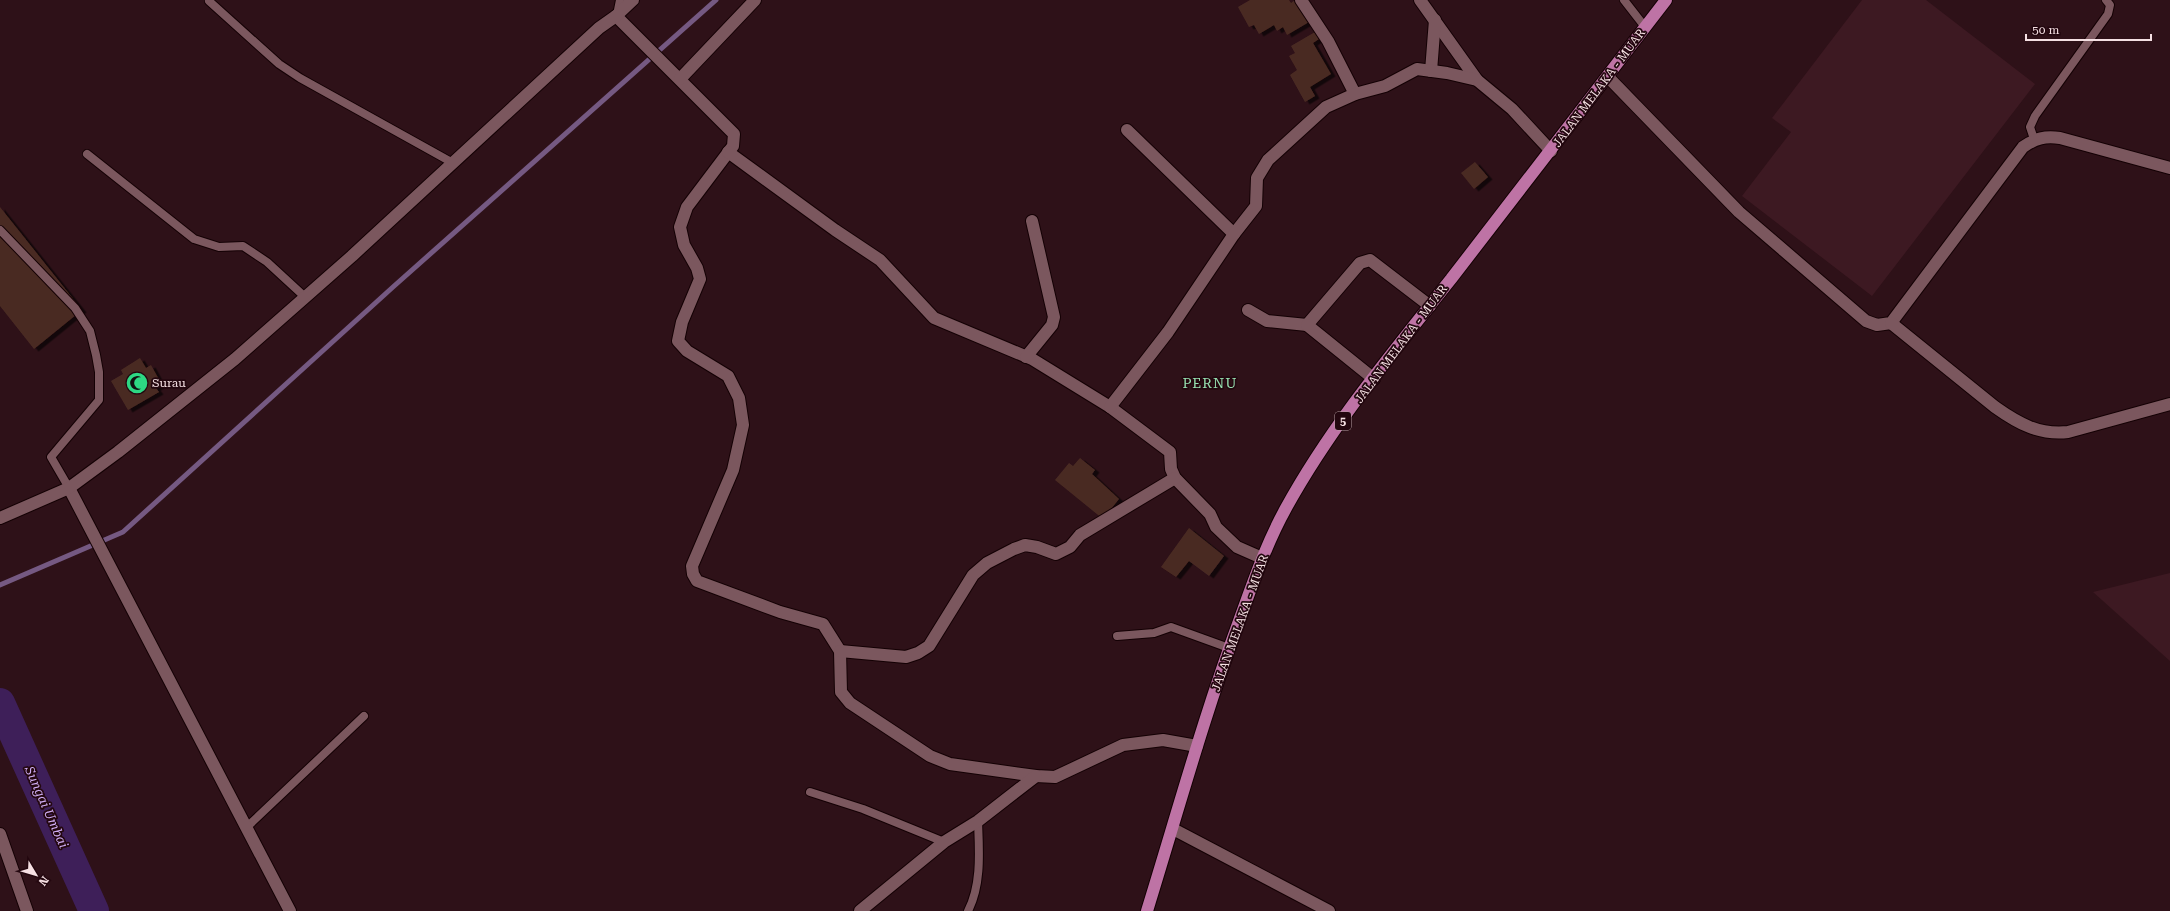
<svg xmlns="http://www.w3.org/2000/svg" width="2170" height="911" viewBox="0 0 2170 911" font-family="'Roboto Serif',serif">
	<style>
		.built { fill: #3d1922 }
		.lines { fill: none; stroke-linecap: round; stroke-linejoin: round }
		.stream { stroke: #755982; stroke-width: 5 }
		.river { stroke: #3e1f59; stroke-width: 30 }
		.building { fill: #4a2b23; filter: url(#shadow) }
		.lane-casing { stroke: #140004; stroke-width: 10 }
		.street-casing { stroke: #140004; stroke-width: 14 }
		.primary-casing { stroke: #140004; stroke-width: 14 }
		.lane { stroke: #7b575e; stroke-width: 8 }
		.street { stroke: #7b575e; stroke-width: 12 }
		.primary { stroke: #be73a5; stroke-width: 12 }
		.labels { text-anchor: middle; stroke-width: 3.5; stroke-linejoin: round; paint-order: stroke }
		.shield { fill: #23070f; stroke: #b69fa3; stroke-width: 1 }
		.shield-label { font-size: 11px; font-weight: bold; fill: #f5e0e3 }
		.street-label { font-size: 12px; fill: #f5e0e3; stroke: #23070f }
		.poi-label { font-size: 12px; fill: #f5e0e3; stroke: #23070f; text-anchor: start }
		.water-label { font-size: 13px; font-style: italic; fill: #cfadf4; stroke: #23070f }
		.quarter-label { font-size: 14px; letter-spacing: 1px; fill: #97e1b1; stroke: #23070f }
	</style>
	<defs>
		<filter id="shadow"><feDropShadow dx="4.5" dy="2.5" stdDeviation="0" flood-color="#0009"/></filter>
	</defs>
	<rect width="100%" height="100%" fill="#2e1118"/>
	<g class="built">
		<polygon points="1862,0 1926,0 2035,84 1872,296 1742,196 1791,132 1772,118"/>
		<polygon points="2170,573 2170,661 2093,592"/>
	</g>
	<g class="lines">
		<polyline class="stream" points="0,585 123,532 393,287 716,0"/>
		<polyline class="river" points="0,703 94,911"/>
	</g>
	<g class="building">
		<polygon points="1250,0 1289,0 1291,3 1295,0 1309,22 1287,35 1283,27 1277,31 1274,25 1259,34 1254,25 1249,27 1238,7"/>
		<polygon points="1315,32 1319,39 1313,43 1331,74 1310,87 1315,96 1305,102 1290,75 1297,70 1289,56 1295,53 1291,46"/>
		<polygon points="1475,162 1488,177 1474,189 1461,173"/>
		<polygon points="0,207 82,310 34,349 0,306"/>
		<polygon points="140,358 146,368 151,365 162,385 156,388 159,392 128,410 111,381 123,374 121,370"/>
		<polygon points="1080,458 1095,470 1092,474 1119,499 1103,519 1055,480 1069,463 1073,466"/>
		<polygon points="1189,528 1224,556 1209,576 1189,561 1176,577 1161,567"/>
	</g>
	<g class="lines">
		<g class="lane-casing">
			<g id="lane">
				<polyline points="1624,0 1645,27"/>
				<polyline points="209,1 279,64 300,78 453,163"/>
				<polyline points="617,15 620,0"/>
				<polyline points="2034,139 2030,127 2035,116 2108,14 2110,5 2106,0"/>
				<polyline points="87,154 194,239 219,247 243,246 267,262 305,297"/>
				<polyline points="0,230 75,308 90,331 96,355 99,372 99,400 51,457 69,488"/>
				<polyline points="1117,636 1154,633 1171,627 1229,648"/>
				<polyline points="810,792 863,809 944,842"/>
				<polyline points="247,827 364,716"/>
				<path d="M968,911C982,884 979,850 978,821"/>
			</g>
		</g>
		<g class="street-casing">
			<g id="street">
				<polyline points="1301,0 1328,41 1355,94"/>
				<polyline points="1420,0 1477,80"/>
				<polyline points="616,16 734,134 733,146 687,207 680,227 684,245 697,268 700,279 682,322 678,341 687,351 728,376 739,398 743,425 733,470 692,566 693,574 697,581 780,612 823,624 840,651 841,692 850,703 930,756 950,764 1036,776 1055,777 1123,745 1163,740 1197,746"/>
				<polyline points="1431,71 1435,20"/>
				<path d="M1608,77L1739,212L1866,321L1877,325L1891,323L2023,147C2036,138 2045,136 2060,138L2170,168"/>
				<polyline points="680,79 755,0"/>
				<polyline points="1127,130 1234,234"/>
				<polyline points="728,152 835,230 880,260 934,318 1032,359 1110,407 1170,452 1171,469 1175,478 1210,514 1216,527 1237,547 1262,558"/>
				<polyline points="1248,310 1267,321 1307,325"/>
				<path d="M1891,323L1995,407C2019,424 2039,435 2068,432L2170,404"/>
				<polyline points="1026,357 1052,325 1054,317 1032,221"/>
				<polyline points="1374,379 1307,325 1360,263 1370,260 1430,306"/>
				<polyline points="1110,407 1168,332 1234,234 1256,206 1257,178 1268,160 1326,107 1355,94 1385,86 1417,69 1447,73 1477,80 1512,109 1551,151"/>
				<polyline points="69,488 290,911"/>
				<polyline points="0,518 69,488 118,452 235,359 352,256 599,28 616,16 633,0"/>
				<polyline points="840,651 906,657 918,653 929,646 973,575 987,563 1014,549 1025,545 1037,547 1056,554 1070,547 1080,535 1175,478"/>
				<polyline points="1173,829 1329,911"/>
				<polyline points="0,834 27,911"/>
				<polyline points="860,911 944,842 978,821 1036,776"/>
			</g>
		</g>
		<g class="primary-casing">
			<path id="primary" d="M1147,911C1177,814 1204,716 1239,621C1253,583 1266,544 1286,508C1331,426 1393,352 1451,279C1523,186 1595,93 1666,0"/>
		</g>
		<use href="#lane" class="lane"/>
		<use href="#street" class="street"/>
		<use href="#primary" class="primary"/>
	</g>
	<defs>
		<g id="mosque-disc" transform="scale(1.15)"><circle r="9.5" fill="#2dd883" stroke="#23070f"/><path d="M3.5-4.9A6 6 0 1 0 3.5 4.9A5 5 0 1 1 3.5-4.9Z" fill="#111"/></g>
	</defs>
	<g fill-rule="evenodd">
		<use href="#mosque-disc" x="137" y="383"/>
	</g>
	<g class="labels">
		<rect class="shield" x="1335" y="412" width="16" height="18" rx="3"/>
		<g class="shield-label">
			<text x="1343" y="425">5</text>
		</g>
		<g class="street-label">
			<text transform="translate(1599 88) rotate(-53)" y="4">JALAN MELAKA - MUAR</text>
			<text transform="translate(1401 344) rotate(-53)" y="4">JALAN MELAKA - MUAR</text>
			<text transform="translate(1240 623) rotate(-70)" y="4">JALAN MELAKA - MUAR</text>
		</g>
		<g class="poi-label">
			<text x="152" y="387">Surau</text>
		</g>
		<g class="water-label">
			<text transform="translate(47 807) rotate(66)" y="5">Sungai Umbai</text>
		</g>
		<g class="quarter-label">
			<text x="1210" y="388">PERNU</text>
		</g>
	</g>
	<g transform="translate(36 875) rotate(128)" stroke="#23070f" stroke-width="3" paint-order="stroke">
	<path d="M0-3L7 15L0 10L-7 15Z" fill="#f5e0e3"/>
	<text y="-6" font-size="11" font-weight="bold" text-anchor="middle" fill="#f5e0e3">N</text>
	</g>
	<path d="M2026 34v6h125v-6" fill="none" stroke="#f5e0e3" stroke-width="2"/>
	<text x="2032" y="34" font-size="12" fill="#f5e0e3" stroke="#23070f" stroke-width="3" paint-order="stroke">50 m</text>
</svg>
